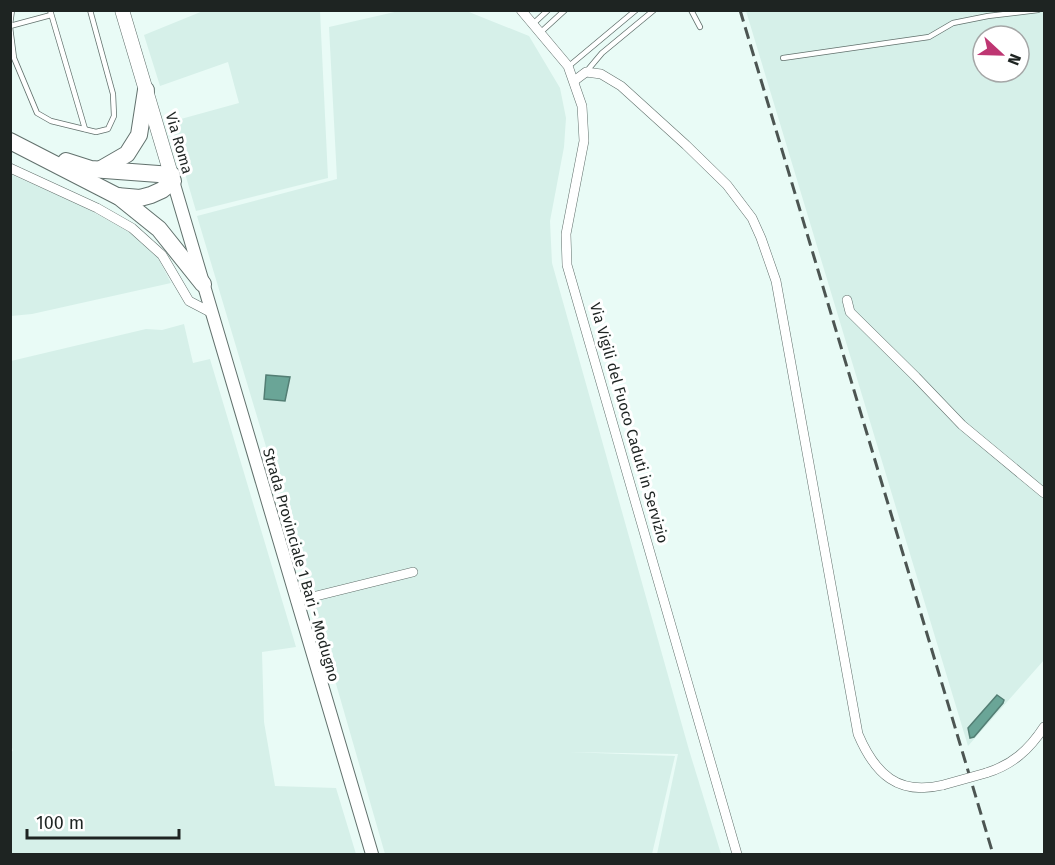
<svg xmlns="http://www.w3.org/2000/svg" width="1055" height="865" viewBox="0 0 1055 865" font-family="'Fira Sans',sans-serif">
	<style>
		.built { fill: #d6f0e9; fill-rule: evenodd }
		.water { fill: #6aa597; stroke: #537e74; stroke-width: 1.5 }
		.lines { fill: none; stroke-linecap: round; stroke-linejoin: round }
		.service-casing { stroke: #62716d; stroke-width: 6 }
		.minor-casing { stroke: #62716d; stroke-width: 10 }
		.tertiary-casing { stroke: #62716d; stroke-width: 14 }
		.secondary-casing { stroke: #62716d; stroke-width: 15 }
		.motorway-casing { stroke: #62716d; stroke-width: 18 }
		.service { stroke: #fff; stroke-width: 4.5 }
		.minor { stroke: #fff; stroke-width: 9 }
		.tertiary { stroke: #fff; stroke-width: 12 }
		.secondary { stroke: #fff; stroke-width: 14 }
		.motorway { stroke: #fff; stroke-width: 16 }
		.rail { stroke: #4c5552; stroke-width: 3; stroke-dasharray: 12 6; stroke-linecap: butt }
		.minor-bridge-casing { stroke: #62716d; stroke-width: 10; stroke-linecap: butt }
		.minor-bridge { stroke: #fff; stroke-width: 9 }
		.labels { text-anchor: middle; stroke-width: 6; stroke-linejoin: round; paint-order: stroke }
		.street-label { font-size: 15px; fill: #1e2422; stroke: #fff }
	</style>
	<rect width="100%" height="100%" fill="#e9fbf6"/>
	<g class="built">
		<polygon points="464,10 529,36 560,88 566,118 564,147 550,221 552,263 689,750 721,854 657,854 678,754 569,752 675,756 652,854 385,854 311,597 197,216 337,179 329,27 399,11"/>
		<polygon points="203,11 320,11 328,178 196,211 170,122 239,103 228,62 160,86 144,35"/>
		<path d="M746,11H1044V660L968,746ZM983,36H1019V72H983Z"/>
		<polygon points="10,174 86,208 136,236 158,258 171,283 32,314 11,316"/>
		<polygon points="184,324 193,363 210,359 296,647 262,652 264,722 275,786 336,788 356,854 11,854 10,752 13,751 10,741 11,361 146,329 162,330"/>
	</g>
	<g class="water">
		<polygon points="266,375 290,377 285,401 264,399"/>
		<polygon points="997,695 1004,700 1003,703 974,737 970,738 968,728"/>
	</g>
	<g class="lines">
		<g class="service-casing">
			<g id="service">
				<polyline points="50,10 85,129"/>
				<polyline points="691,10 700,27"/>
				<polyline points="533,24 548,10"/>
				<polyline points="10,25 12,10"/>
				<polyline points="10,26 51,15"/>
				<polyline points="10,27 14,58 37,113 51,121 96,132 108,129 114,116 113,94 90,10"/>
				<polyline points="541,32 565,10"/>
				<polyline points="783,58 929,37 953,23 988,16 1038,10"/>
				<polyline points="569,66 636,10"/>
				<polyline points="586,72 602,53 654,10"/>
			</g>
		</g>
		<g class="minor-casing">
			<g id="minor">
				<polyline points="521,10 568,66 582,106 584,141 566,234 567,265 737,854"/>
				<path d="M574,81L586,72L601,74L621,86L686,145L727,185L752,218L761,238L776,281L858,734C875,774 898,796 943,785"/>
				<polyline points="10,168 97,208 132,228 162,255 189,301 212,313"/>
				<polyline points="847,300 850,312 916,377 962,425 1044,493"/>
				<polyline points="296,601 413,572"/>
				<path d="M986,773C1012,765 1029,750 1044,727"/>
			</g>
		</g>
		<g class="tertiary-casing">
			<polyline id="tertiary" points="173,181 372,854"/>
		</g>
		<g class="secondary-casing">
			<polyline id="secondary" points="122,10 173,181"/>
		</g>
		<g class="motorway-casing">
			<g id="motorway">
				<polyline points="10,141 117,196 140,198 151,195 162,190 173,181"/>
				<polyline points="66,161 91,169 172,175"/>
				<polyline points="101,169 127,154 139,135 146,90"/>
				<polyline points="118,196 159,229 203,284"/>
			</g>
		</g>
		<use href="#service" class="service"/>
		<use href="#minor" class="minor"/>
		<use href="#tertiary" class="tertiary"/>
		<use href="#secondary" class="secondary"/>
		<use href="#motorway" class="motorway"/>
		<polyline class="rail" points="740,10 993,854"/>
		<g class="minor-bridge-casing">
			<polyline id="minor-bridge" points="943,785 986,773"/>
		</g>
		<use href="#minor-bridge" class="minor-bridge"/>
	</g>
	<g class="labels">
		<g class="street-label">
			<text transform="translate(179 143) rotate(74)" y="5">Via Roma</text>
			<text transform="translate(629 423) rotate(74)" y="5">Via Vigili del Fuoco Caduti in Servizio</text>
			<text transform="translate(301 565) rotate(74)" y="5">Strada Provinciale 1 Bari - Modugno</text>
		</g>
	</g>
	<rect width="1055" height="865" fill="none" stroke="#1e2422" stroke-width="24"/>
	<g transform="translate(1001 54) rotate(112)"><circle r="28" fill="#ffffff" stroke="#a5a7a7" stroke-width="1.5"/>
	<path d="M0-4.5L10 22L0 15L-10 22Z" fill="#be3672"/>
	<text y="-9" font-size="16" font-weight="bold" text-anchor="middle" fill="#1e2422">N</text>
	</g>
	<path d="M27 829v9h152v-9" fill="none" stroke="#1e2422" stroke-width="3"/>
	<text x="36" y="829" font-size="18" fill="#1e2422" stroke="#ffffff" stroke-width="4.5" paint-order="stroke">100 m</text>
</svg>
